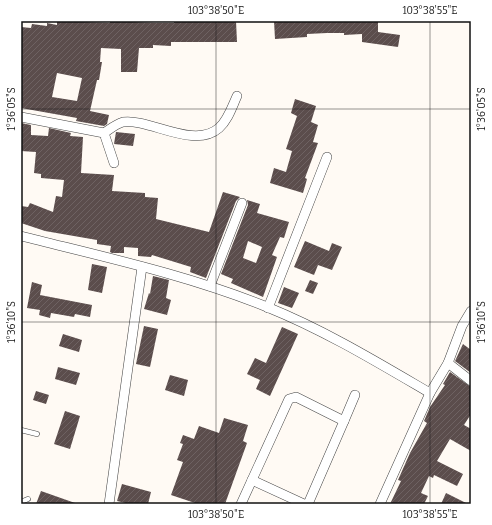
<svg xmlns="http://www.w3.org/2000/svg" width="492" height="525" viewBox="0 0 492 525" font-family="Bitter,serif">
	<style>
		.building { fill: url(#building-hatch); fill-rule: evenodd }
		.lines { fill: none; stroke-linecap: round; stroke-linejoin: round }
		.service-casing { stroke: #444; stroke-width: 5.5 }
		.minor-casing { stroke: #444; stroke-width: 10 }
		.service { stroke: #fff; stroke-width: 4.5 }
		.minor { stroke: #fff; stroke-width: 9 }
		.ticks { fill: none; stroke: #111; stroke-width: 1; stroke-opacity: 0.45 }
		.neatline { fill: none; stroke: #111; stroke-width: 1.5 }
		.ticks-label { font-size: 10px; text-anchor: middle; fill: #111 }
	</style>
	<defs>
		<pattern id="building-hatch" width="6" height="6" patternUnits="userSpaceOnUse"><rect width="6" height="6" fill="#5b4d4c"/><path d="M-1 1l2-2M0 6l6-6M5 7l2-2" fill="none" stroke="#6e6262"/></pattern>
	</defs>
	<rect width="100%" height="100%" fill="#fffaf4"/>
	<g class="building">
		<path d="M57,21L110,23V21L155,23H174V21H236L237,42H171V46L153,45V48H139L137,72H121V49L101,48L100,62H102L99,80H97L90,111L109,115L107,124L104,126L76,121L77,118L21,108V27L31,28L32,24L47,26V23L57,25ZM57,73L82,78L77,101L52,97Z"/>
		<polygon points="274,21 378,21 378,32 400,35 398,47 362,42 362,34 344,35 344,33 327,33 307,34 307,37 275,39"/>
		<polygon points="295,99 316,106 311,122 318,125 313,142 318,143 305,178 307,179 303,193 270,183 274,168 286,172 292,151 286,149 297,116 291,113"/>
		<polygon points="21,123 31,125 31,135 48,136 49,128 71,133 70,136 83,137 81,173 114,175 112,191 145,193 145,197 158,198 156,219 209,232 223,192 240,197 236,201 206,278 190,272 191,267 152,255 151,257 138,256 138,248 124,247 124,253 112,253 110,252 111,246 97,244 97,240 45,231 21,223 21,206 28,207 30,203 53,212 56,196 62,197 64,180 41,178 41,174 34,173 36,152 21,151"/>
		<polygon points="116,132 135,134 133,146 114,144"/>
		<path d="M247,200L260,204L257,213L289,222L284,238L280,237L272,255L277,257L263,297L231,283L233,279L221,274L248,205ZM248,241L262,247L256,263L243,258Z"/>
		<polygon points="305,241 329,251 332,243 342,247 332,270 318,265 314,275 294,267"/>
		<polygon points="92,264 107,267 102,293 88,290"/>
		<polygon points="153,276 169,280 166,298 171,300 167,315 144,309 149,293 150,294"/>
		<polygon points="310,280 318,283 313,294 305,291"/>
		<polygon points="32,282 42,285 40,295 92,305 90,317 75,314 74,317 51,313 50,318 39,315 40,310 27,308"/>
		<polygon points="284,287 299,293 292,308 278,303"/>
		<polygon points="144,326 158,329 150,367 136,364"/>
		<polygon points="282,327 298,334 270,396 256,389 260,380 247,374 255,358 266,363"/>
		<polygon points="63,334 82,340 79,352 59,346"/>
		<polygon points="463,344 471,350 471,373 455,361"/>
		<polygon points="58,367 80,373 76,385 55,379"/>
		<polygon points="450,372 471,387 471,414 464,425 471,429 471,451 450,439 437,461 463,474 457,486 434,475 433,478 429,476 421,493 428,496 424,504 390,504 401,481 398,480 410,453 427,423 424,421 430,407 445,385 443,384"/>
		<polygon points="170,375 188,380 184,396 165,390"/>
		<polygon points="36,391 49,395 46,404 33,400"/>
		<polygon points="65,411 80,416 70,449 54,444"/>
		<polygon points="224,418 248,425 243,441 247,443 225,504 198,504 171,495 183,462 177,460 183,444 180,443 183,435 194,439 199,426 219,433"/>
		<polygon points="122,484 151,492 148,504 130,504 117,501"/>
		<polygon points="41,491 75,503 74,504 36,504"/>
		<polygon points="446,493 468,504 441,504"/>
	</g>
	<g class="lines">
		<g class="service-casing">
			<g id="service">
				<polyline points="21,430 37,434"/>
				<polyline points="21,502 28,499"/>
			</g>
		</g>
		<g class="minor-casing">
			<g id="minor">
				<polyline points="21,117 104,133 114,163"/>
				<path d="M104,133C110,129 116,124 123,122C149,118 194,150 219,128C228,120 232,107 237,96"/>
				<path d="M21,236C104,257 188,275 267,307C324,330 377,362 430,393"/>
				<polyline points="210,286 242,203"/>
				<polyline points="268,308 327,157"/>
				<polyline points="448,363 471,381"/>
				<polyline points="344,421 355,395"/>
				<polyline points="252,480 304,504"/>
				<polyline points="109,504 142,267"/>
				<polyline points="241,504 289,399 296,397 344,421 308,504"/>
				<polyline points="380,504 430,393 448,363 462,326 471,311"/>
			</g>
		</g>
		<use href="#service" class="service"/>
		<use href="#minor" class="minor"/>
	</g>
	<path class="ticks" d="M216,21V504M430,21V504M21,109H471M21,322H471"/>
	<rect width="492" height="525" fill="none" stroke="#ffffff" stroke-width="44"/>
	<rect x="22" y="22" width="448" height="481" class="neatline"/>
	<g class="ticks-label">
		<text x="216" y="14">103°38'50"E</text>
		<text x="430" y="14">103°38'55"E</text>
		<text transform="translate(11 109) rotate(-90)" y="4">1°36'05"S</text>
		<text transform="translate(481 109) rotate(-90)" y="4">1°36'05"S</text>
		<text transform="translate(11 322) rotate(-90)" y="4">1°36'10"S</text>
		<text transform="translate(481 322) rotate(-90)" y="4">1°36'10"S</text>
		<text x="216" y="518">103°38'50"E</text>
		<text x="430" y="518">103°38'55"E</text>
	</g>
</svg>
